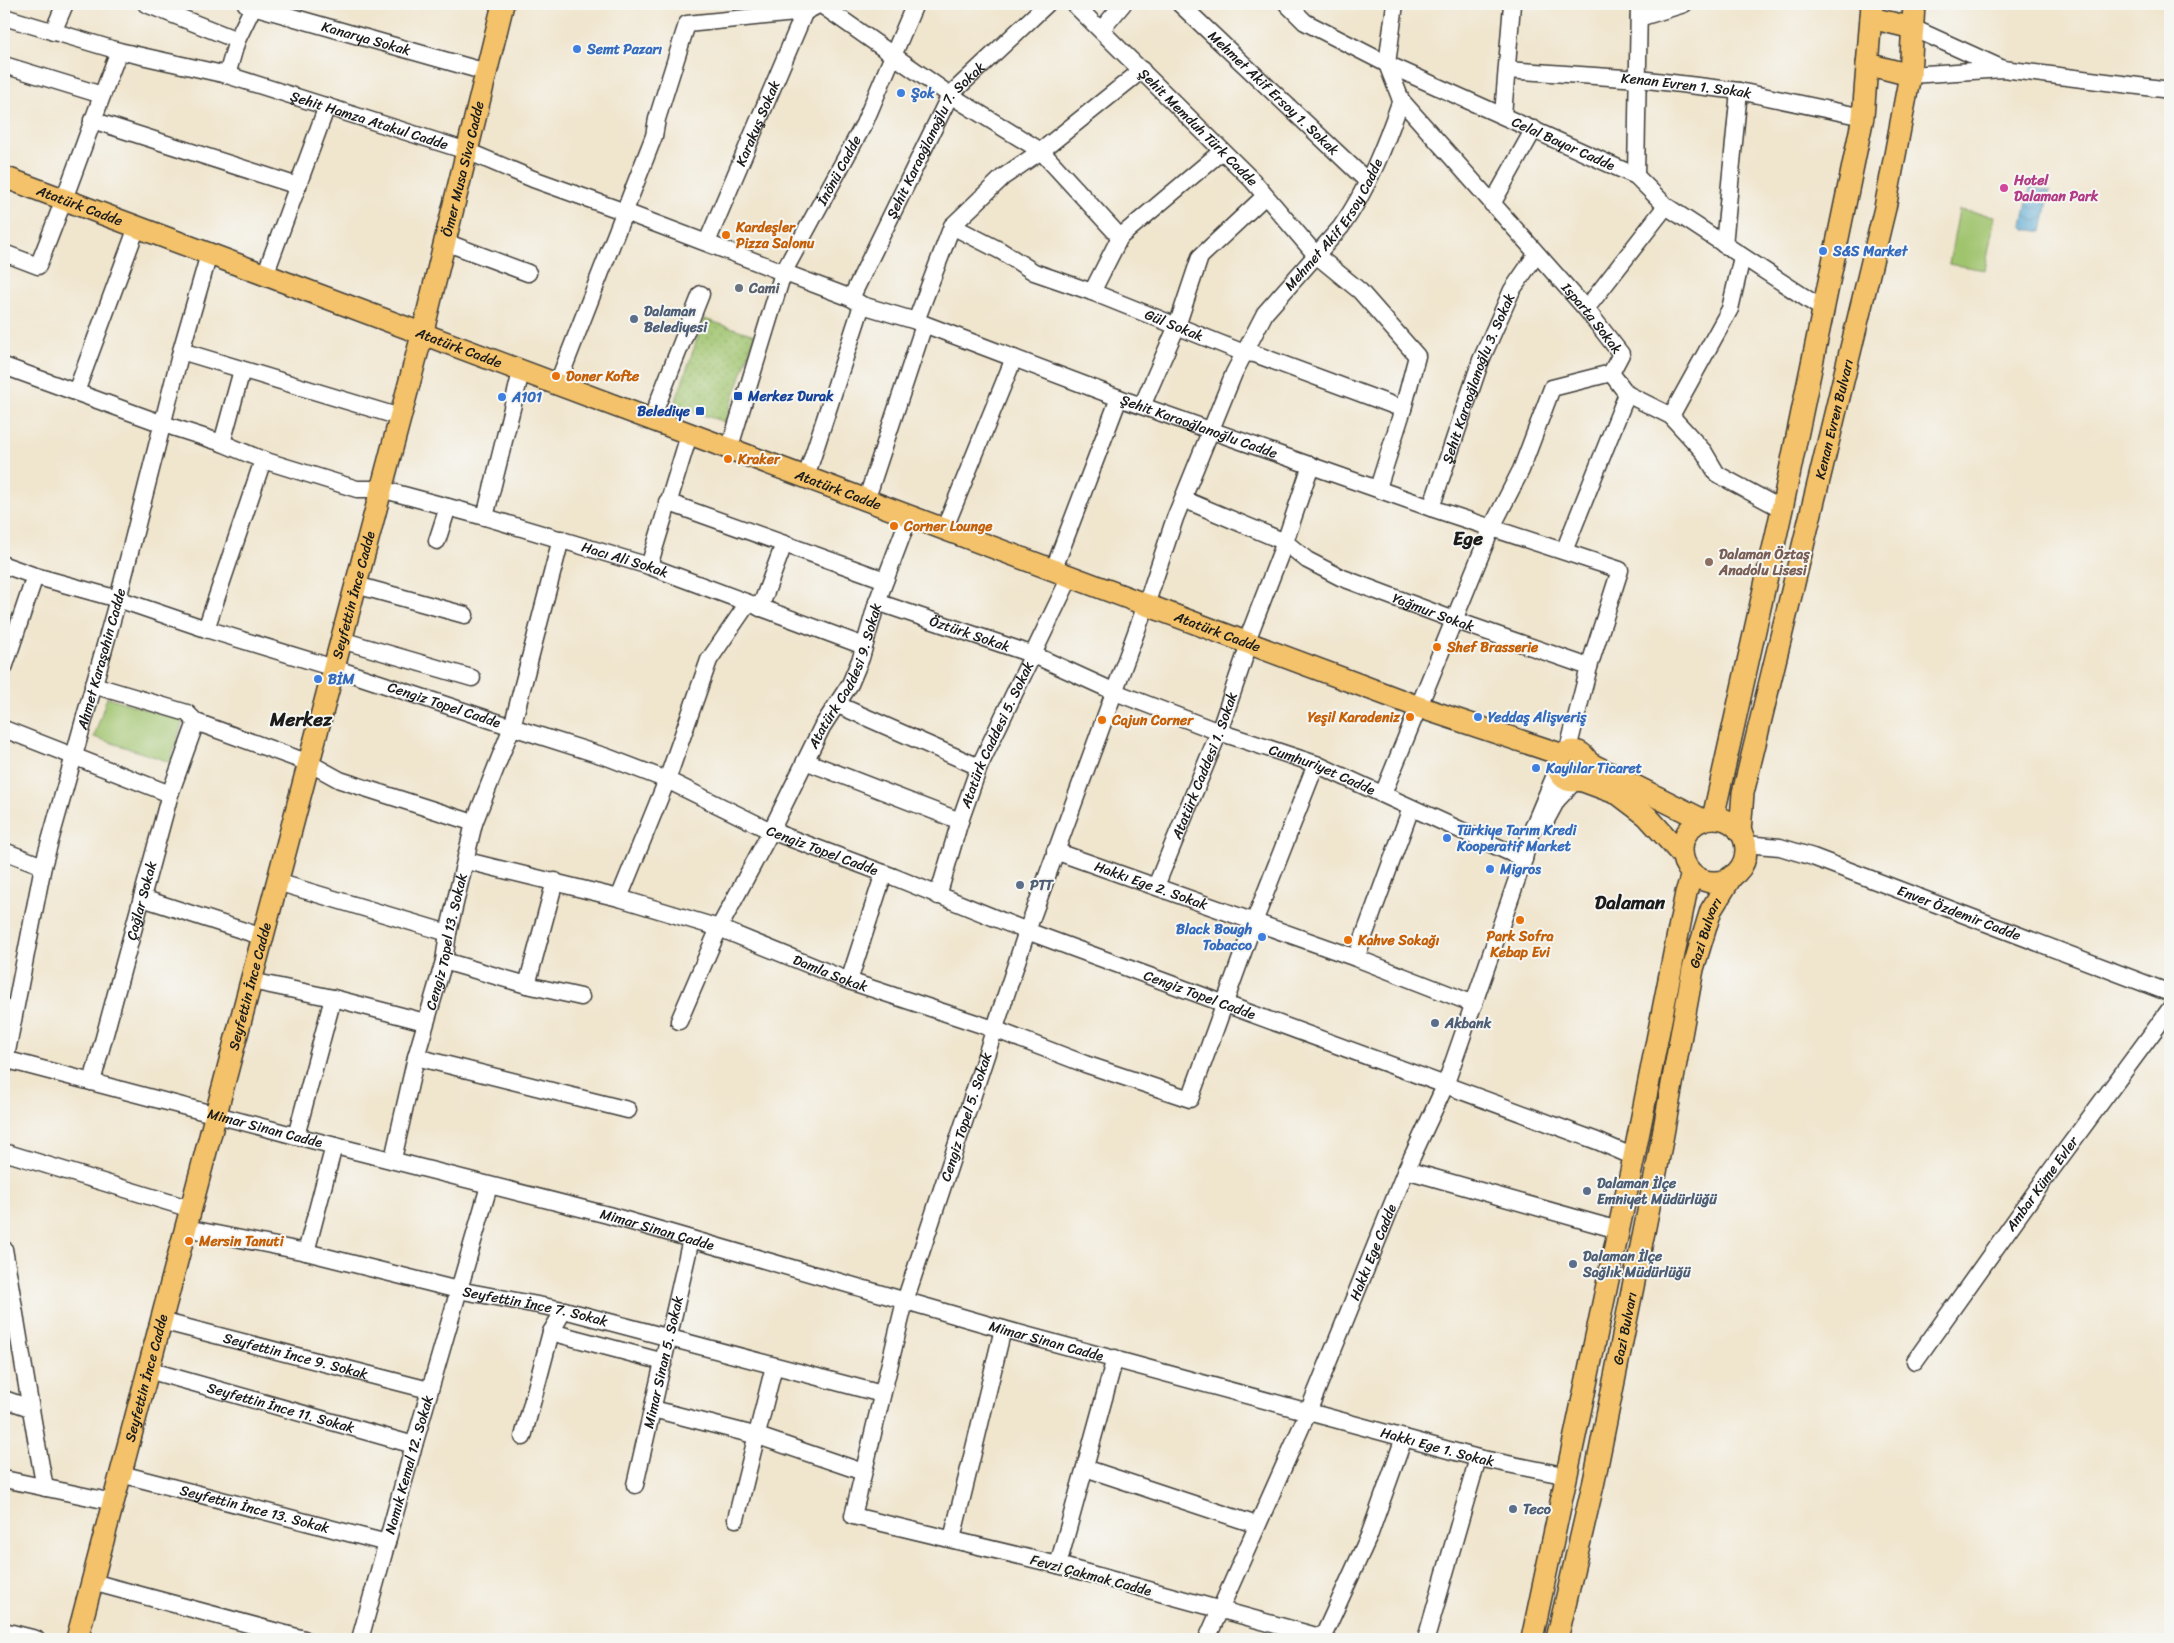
<svg xmlns="http://www.w3.org/2000/svg" width="2174" height="1643" viewBox="0 0 2174 1643" font-family="Sriracha,sans-serif">
	<style>
		.grass { fill: url(#grass-dots); stroke: #5e7045 }
		.pitch { fill: #a0c46e; stroke: #5e7045 }
		.water { fill: url(#water-waves); stroke: #3a6176 }
		.lines { fill: none; stroke-linecap: round; stroke-linejoin: round }
		.minor-casing { stroke: #3c3a37; stroke-width: 19 }
		.major-casing { stroke: #3c3a37; stroke-width: 24 }
		.minor { stroke: #fff; stroke-width: 16 }
		.major { stroke: #f3c26a; stroke-width: 21 }
		.shop-dot { fill: #3f7fe0; stroke: #f6f6f2; stroke-width: 2 }
		.hotel-dot { fill: #d1479c; stroke: #f6f6f2; stroke-width: 2 }
		.food-dot { fill: #e8710a; stroke: #f6f6f2; stroke-width: 2 }
		.worship-dot { fill: #6b7280; stroke: #f6f6f2; stroke-width: 2 }
		.service-dot { fill: #5c6f8a; stroke: #f6f6f2; stroke-width: 2 }
		.transit-dot { fill: #1a4fb4; stroke: #f6f6f2; stroke-width: 2 }
		.education-dot { fill: #8d6e63; stroke: #f6f6f2; stroke-width: 2 }
		.labels { text-anchor: middle; stroke-width: 4; stroke-linejoin: round; paint-order: stroke }
		.street-label { font-size: 14px; fill: #1c1c1c; stroke: #f6f6f2 }
		.shop-label { font-size: 14px; font-weight: bold; fill: #366cbe; stroke: #f6f6f2; text-anchor: start }
		.hotel-label { font-size: 14px; font-weight: bold; fill: #b23c85; stroke: #f6f6f2; text-anchor: start }
		.food-label { font-size: 14px; font-weight: bold; fill: #c56008; stroke: #f6f6f2; text-anchor: start }
		.worship-label { font-size: 14px; font-weight: bold; fill: #5b616d; stroke: #f6f6f2; text-anchor: start }
		.service-label { font-size: 14px; font-weight: bold; fill: #4e5e75; stroke: #f6f6f2; text-anchor: start }
		.transit-label { font-size: 14px; font-weight: bold; fill: #164399; stroke: #f6f6f2; text-anchor: start }
		.education-label { font-size: 14px; font-weight: bold; fill: #785e54; stroke: #f6f6f2; text-anchor: start }
		.district-label { font-size: 19px; font-weight: bold; fill: #1c1c1c; stroke: #f6f6f2 }
	</style>
	<defs>
		<pattern id="grass-dots" width="8" height="8" patternUnits="userSpaceOnUse" patternTransform="scale(1.25)"><rect width="8" height="8" fill="#a0c46e"/><path d="M2 2h.1M6 6h.1" fill="none" stroke="#89a85f" stroke-width="1.8" stroke-linecap="round"/></pattern>
		<pattern id="water-waves" width="16" height="10" patternUnits="userSpaceOnUse" patternTransform="scale(1.25)"><rect width="16" height="10" fill="#57a6d0"/><path d="M0 5q4-4 8 0t8 0" fill="none" stroke="#4786a8"/></pattern>
	</defs>
	<rect width="100%" height="100%" fill="#f6f6f2"/>
	<filter id="ink" filterUnits="userSpaceOnUse"><feTurbulence type="fractalNoise" baseFrequency=".02" numOctaves="2"/><feDisplacementMap in="SourceGraphic" scale="10" xChannelSelector="R" yChannelSelector="G"/><feConvolveMatrix kernelMatrix="1 2 1 2 8 2 1 2 1" color-interpolation-filters="sRGB"/></filter>
	<filter id="wash" filterUnits="userSpaceOnUse"><feTurbulence type="fractalNoise" baseFrequency=".0096" numOctaves="4" result="noise"/><feDisplacementMap in="SourceGraphic" scale="20" xChannelSelector="R" yChannelSelector="G"/><feGaussianBlur stdDeviation="1.12" result="paint"/><feColorMatrix in="noise" values="0 0 0 0 0 0 0 0 0 0 0 0 0 0 0 0 0 1.4 0 .05"/><feComposite in="paint" operator="in"/></filter>
	<g filter="url(#wash)">
		<rect width="100%" height="100%" fill="#f0e5cd"/>
		<polygon class="grass" points="704,319 755,335 725,422 674,406"/>
		<g class="pitch">
			<polygon points="1959,210 1995,216 1985,270 1949,264"/>
			<polygon points="107,697 183,721 170,762 94,737"/>
		</g>
		<polygon class="water" points="2030,187 2050,191 2042,232 2025,229 2022,225"/>
	</g>
	<g filter="url(#ink)">
		<g class="lines">
			<g class="minor-casing">
				<g id="minor">
					<polyline points="146,4 237,40"/>
					<path id="s1" d="M246,4L486,72"/>
					<path id="s2" d="M1074,4L1252,180L1316,255L1360,291L1417,356L1403,409L1378,488"/>
					<path id="s3" d="M1180,4L1367,181"/>
					<path id="s4" d="M1287,4L1305,22L1387,64L1636,176L1666,206L1824,310"/>
					<path id="s5" d="M4,17L119,51L227,75L467,151L533,179L625,212L851,298L862,305L916,321L1119,398L1431,508L1620,570L1589,667L1567,753"/>
					<polyline points="1639,18 1684,4"/>
					<polyline points="1913,28 2001,68"/>
					<polyline points="1102,29 1123,4"/>
					<polyline points="53,32 65,4"/>
					<polyline points="4,65 102,95"/>
					<path id="s6" d="M1507,70L1639,79L1739,91L1863,117"/>
					<polyline points="227,75 237,40 253,7"/>
					<polyline points="1910,75 2003,69 2170,90"/>
					<path id="s7" d="M1401,100L1586,309L1621,354L1611,373L1627,394L1671,416L1704,452L1717,474L1782,509"/>
					<polyline points="1503,115 1512,4"/>
					<polyline points="92,120 298,186"/>
					<polyline points="1636,176 1639,4"/>
					<polyline points="1492,204 1534,129"/>
					<path id="s8" d="M952,226L1001,251L1034,272L1092,292L1244,353L1255,354L1403,409"/>
					<polyline points="445,242 528,273"/>
					<path id="s9" d="M707,242L808,4"/>
					<polyline points="1724,245 1739,91"/>
					<path d="M4,253L38,266C67,195 91,123 119,51"/>
					<polyline points="265,275 327,106"/>
					<polyline points="1092,292 1120,237 1222,151"/>
					<path id="s10" d="M851,298L950,95L1047,4"/>
					<polyline points="1586,309 1666,206"/>
					<polyline points="916,321 952,226 1003,177 1041,151 1142,70"/>
					<polyline points="181,351 400,417"/>
					<path id="s11" d="M4,366L163,424L222,443L263,460L357,489H381L485,517L649,566L864,646"/>
					<polyline points="557,385 654,136 657,119 687,24 805,12 820,4 950,95 1041,151 1120,237"/>
					<polyline points="76,392 137,227"/>
					<polyline points="1142,406 1177,326 1200,257 1265,196"/>
					<polyline points="1671,416 1730,309 1742,257"/>
					<polyline points="651,420 701,294"/>
					<polyline points="222,443 242,370"/>
					<path id="s12" d="M729,450L783,273L864,124L915,4"/>
					<polyline points="806,477 862,305"/>
					<path id="s13" d="M1183,499L1285,542L1307,560L1340,577L1454,620L1589,667"/>
					<polyline points="866,501 924,325"/>
					<polyline points="667,502 885,580"/>
					<path id="s14" d="M1431,508L1481,360L1512,290L1536,255"/>
					<polyline points="485,517 521,372"/>
					<polyline points="944,530 1014,358"/>
					<polyline points="437,541 448,507"/>
					<polyline points="1564,551 1627,394"/>
					<path id="s15" d="M4,565L35,576L118,599L206,629L334,668L512,727L607,757L667,780L771,831L894,877L1027,931L1597,1141L1634,1157"/>
					<polyline points="649,566 689,435"/>
					<polyline points="1053,571 1119,398"/>
					<polyline points="356,585 465,615"/>
					<path id="s16" d="M877,602L1034,655L1115,692L1219,732L1316,764L1524,859"/>
					<polyline points="760,608 784,544"/>
					<polyline points="206,629 263,460"/>
					<polyline points="341,640 472,678"/>
					<polyline points="1246,643 1285,542 1311,465"/>
					<polyline points="4,668 35,576"/>
					<polyline points="93,685 187,713 196,722 309,763 340,780 474,823"/>
					<polyline points="838,705 979,767"/>
					<polyline points="4,729 170,794"/>
					<polyline points="805,761 960,821"/>
					<polyline points="1383,794 1492,527 1521,470 1552,388 1611,373"/>
					<polyline points="1544,824 1557,800 1575,781"/>
					<path id="s17" d="M1745,844L1780,847L1813,857L2170,993"/>
					<polyline points="4,851 43,866"/>
					<path id="s18" d="M1055,851L1356,958L1474,1004"/>
					<path id="s19" d="M467,861L619,898L719,928L849,981L994,1029L1085,1064L1190,1099L1254,922L1316,764"/>
					<polyline points="277,882 448,933"/>
					<path id="s20" d="M1156,886L1219,732L1249,644"/>
					<path id="s21" d="M938,896L960,821L979,767L1070,577"/>
					<polyline points="142,898 263,937"/>
					<polyline points="619,898 667,780 709,660 748,603"/>
					<polyline points="1356,958 1411,808"/>
					<polyline points="444,961 527,985 581,997"/>
					<polyline points="251,981 333,998 425,1022"/>
					<polyline points="849,981 884,873"/>
					<polyline points="527,985 555,881"/>
					<path id="s22" d="M679,1021L719,928L771,831L822,727L850,684L861,658L877,602L909,517"/>
					<polyline points="416,1057 628,1110"/>
					<path id="s23" d="M4,1059L296,1136L608,1215L1003,1329L1478,1458L1568,1476"/>
					<path id="s24" d="M4,1067L43,866L118,599L181,351L209,254"/>
					<path id="s25" d="M92,1082L170,794L196,722"/>
					<polyline points="296,1136 333,998"/>
					<polyline points="4,1152 191,1209"/>
					<path id="s26" d="M393,1159L416,1057L444,961L448,933L474,823L512,727L561,539"/>
					<polyline points="1406,1170 1618,1230"/>
					<path id="s27" d="M186,1228L306,1252L458,1290L564,1310L882,1394"/>
					<path d="M4,1249C18,1329 30,1409 45,1488"/>
					<polyline points="306,1252 334,1146"/>
					<path id="s28" d="M161,1321L429,1390"/>
					<polyline points="551,1332 664,1362"/>
					<path id="s29" d="M1915,1361L2049,1173L2170,1009"/>
					<path id="s30" d="M148,1370L414,1445"/>
					<polyline points="4,1399 30,1408"/>
					<polyline points="653,1409 758,1436 863,1472"/>
					<polyline points="523,1437 551,1332 564,1310"/>
					<polyline points="1085,1468 1257,1525"/>
					<path id="s31" d="M121,1474L387,1543"/>
					<polyline points="4,1479 113,1502"/>
					<path id="s32" d="M635,1485L691,1239"/>
					<polyline points="736,1519 774,1366"/>
					<polyline points="952,1539 1003,1329"/>
					<polyline points="1058,1565 1115,1358"/>
					<polyline points="92,1582 304,1639"/>
					<polyline points="4,1631 36,1639"/>
					<path id="s33" d="M360,1639L414,1445L489,1186"/>
					<path id="s34" d="M1207,1639L1308,1412L1406,1170L1445,1086L1524,859L1529,837L1558,768"/>
					<polyline points="1322,1639 1369,1536 1404,1438"/>
					<path id="s35" d="M1327,1639L1058,1565L853,1516L905,1301L1027,931L1146,605L1175,518L1234,373L1265,313L1341,227C1368,189 1386,143 1401,100L1387,64L1395,4"/>
					<polyline points="1426,1639 1478,1458"/>
				</g>
			</g>
			<g class="major-casing">
				<g id="major">
					<polyline points="1871,18 1913,28"/>
					<polyline points="1867,64 1910,75"/>
					<path id="s36" d="M4,177L1419,707L1563,755"/>
					<circle cx="1573" cy="766" r="15"/>
					<polyline points="1587,762 1703,820"/>
					<polyline points="1580,780 1618,794 1647,816 1682,855"/>
					<polyline points="1713,818 1782,509 1863,117 1872,4"/>
					<circle cx="1714" cy="850" r="32"/>
					<path id="s37" d="M1740,832L1743,793L1885,208L1910,75L1914,4"/>
					<path id="s38" d="M77,1639L422,335L503,4"/>
					<polyline points="1532,1639 1634,1157 1686,893 1692,874"/>
					<path id="s39" d="M1557,1639L1594,1481L1657,1167L1693,969L1711,910L1732,876"/>
				</g>
			</g>
			<use href="#minor" class="minor"/>
			<use href="#major" class="major"/>
		</g>
	</g>
	<g class="shop-dot">
		<circle cx="577" cy="49" r="5"/>
		<circle cx="901" cy="93" r="5"/>
		<circle cx="1823" cy="251" r="5"/>
		<circle cx="502" cy="397" r="5"/>
		<circle cx="318" cy="679" r="5"/>
		<circle cx="1478" cy="717" r="5"/>
		<circle cx="1536" cy="768" r="5"/>
		<circle cx="1447" cy="838" r="5"/>
		<circle cx="1490" cy="869" r="5"/>
		<circle cx="1262" cy="937" r="5"/>
	</g>
	<circle class="hotel-dot" cx="2004" cy="188" r="5"/>
	<g class="food-dot">
		<circle cx="726" cy="235" r="5"/>
		<circle cx="556" cy="376" r="5"/>
		<circle cx="728" cy="459" r="5"/>
		<circle cx="894" cy="526" r="5"/>
		<circle cx="1437" cy="647" r="5"/>
		<circle cx="1410" cy="717" r="5"/>
		<circle cx="1102" cy="720" r="5"/>
		<circle cx="1520" cy="920" r="5"/>
		<circle cx="1348" cy="940" r="5"/>
		<circle cx="189" cy="1241" r="5"/>
	</g>
	<circle class="worship-dot" cx="739" cy="288" r="5"/>
	<g class="service-dot">
		<circle cx="634" cy="319" r="5"/>
		<circle cx="1020" cy="885" r="5"/>
		<circle cx="1435" cy="1023" r="5"/>
		<circle cx="1587" cy="1191" r="5"/>
		<circle cx="1573" cy="1264" r="5"/>
		<circle cx="1513" cy="1509" r="5"/>
	</g>
	<g class="transit-dot">
		<rect x="733" y="391" width="10" height="10" rx="2.5"/>
		<rect x="695" y="406" width="10" height="10" rx="2.5"/>
	</g>
	<circle class="education-dot" cx="1709" cy="562" r="5"/>
	<g class="labels">
		<g class="street-label">
			<text dy="5" stroke="none"><textPath href="#s1" startOffset="125">Kanarya Sokak</textPath></text>
			<text dy="5" stroke="none"><textPath href="#s6" startOffset="180">Kenan Evren 1. Sokak</textPath></text>
			<text dy="5" stroke="none"><textPath href="#s3" startOffset="129">Mehmet Akif Ersoy 1. Sokak</textPath></text>
			<text dy="5" stroke="none"><textPath href="#s5" startOffset="380">Şehit Hamza Atakul Cadde</textPath></text>
			<text dy="5" stroke="none"><textPath href="#s9" startOffset="129">Karakuş Sokak</textPath></text>
			<text dy="5" stroke="none"><textPath href="#s2" startOffset="175">Şehit Memduh Türk Cadde</textPath></text>
			<text dy="5" stroke="none"><textPath href="#s10" startOffset="180">Şehit Karaoğlanoğlu 7. Sokak</textPath></text>
			<text dy="5" stroke="none"><textPath href="#s4" startOffset="311">Celal Bayar Cadde</textPath></text>
			<text dy="5" stroke="none"><textPath href="#s38" startOffset="1520">Ömer Musa Siva Cadde</textPath></text>
			<text dy="5" stroke="none"><textPath href="#s12" startOffset="302">İnönü Cadde</textPath></text>
			<text dy="5" stroke="none"><textPath href="#s36" startOffset="81">Atatürk Cadde</textPath></text>
			<text dy="5" stroke="none"><textPath href="#s35" startOffset="1876">Mehmet Akif Ersoy Cadde</textPath></text>
			<text dy="5" stroke="none"><textPath href="#s7" startOffset="290">Isparta Sokak</textPath></text>
			<text dy="5" stroke="none"><textPath href="#s8" startOffset="244">Gül Sokak</textPath></text>
			<text dy="5" stroke="none"><textPath href="#s36" startOffset="486">Atatürk Cadde</textPath></text>
			<text dy="5" stroke="none"><textPath href="#s14" startOffset="138">Şehit Karaoğlanoğlu 3. Sokak</textPath></text>
			<text dy="5" stroke="none"><textPath href="#s37" startOffset="424">Kenan Evren Bulvarı</textPath></text>
			<text dy="5" stroke="none"><textPath href="#s5" startOffset="1265">Şehit Karaoğlanoğlu Cadde</textPath></text>
			<text dy="5" stroke="none"><textPath href="#s36" startOffset="891">Atatürk Cadde</textPath></text>
			<text dy="5" stroke="none"><textPath href="#s11" startOffset="652">Hacı Ali Sokak</textPath></text>
			<text dy="5" stroke="none"><textPath href="#s38" startOffset="1080">Seyfettin İnce Cadde</textPath></text>
			<text dy="5" stroke="none"><textPath href="#s13" startOffset="276">Yağmur Sokak</textPath></text>
			<text dy="5" stroke="none"><textPath href="#s36" startOffset="1296">Atatürk Cadde</textPath></text>
			<text dy="5" stroke="none"><textPath href="#s16" startOffset="98">Öztürk Sokak</textPath></text>
			<text dy="5" stroke="none"><textPath href="#s24" startOffset="420">Ahmet Karaşahin Cadde</textPath></text>
			<text dy="5" stroke="none"><textPath href="#s22" startOffset="384">Atatürk Caddesi 9. Sokak</textPath></text>
			<text dy="5" stroke="none"><textPath href="#s15" startOffset="462">Cengiz Topel Cadde</textPath></text>
			<text dy="5" stroke="none"><textPath href="#s21" startOffset="172">Atatürk Caddesi 5. Sokak</textPath></text>
			<text dy="5" stroke="none"><textPath href="#s20" startOffset="130">Atatürk Caddesi 1. Sokak</textPath></text>
			<text dy="5" stroke="none"><textPath href="#s16" startOffset="476">Cumhuriyet Cadde</textPath></text>
			<text dy="5" stroke="none"><textPath href="#s15" startOffset="868">Cengiz Topel Cadde</textPath></text>
			<text dy="5" stroke="none"><textPath href="#s18" startOffset="102">Hakkı Ege 2. Sokak</textPath></text>
			<text dy="5" stroke="none"><textPath href="#s25" startOffset="188">Çağlar Sokak</textPath></text>
			<text dy="5" stroke="none"><textPath href="#s17" startOffset="226">Enver Özdemir Cadde</textPath></text>
			<text dy="5" stroke="none"><textPath href="#s39" startOffset="722">Gazi Bulvarı</textPath></text>
			<text dy="5" stroke="none"><textPath href="#s26" startOffset="224">Cengiz Topel 13. Sokak</textPath></text>
			<text dy="5" stroke="none"><textPath href="#s19" startOffset="381">Damla Sokak</textPath></text>
			<text dy="5" stroke="none"><textPath href="#s38" startOffset="675">Seyfettin İnce Cadde</textPath></text>
			<text dy="5" stroke="none"><textPath href="#s15" startOffset="1272">Cengiz Topel Cadde</textPath></text>
			<text dy="5" stroke="none"><textPath href="#s35" startOffset="905">Cengiz Topel 5. Sokak</textPath></text>
			<text dy="5" stroke="none"><textPath href="#s23" startOffset="270">Mimar Sinan Cadde</textPath></text>
			<text dy="5" stroke="none"><textPath href="#s29" startOffset="218">Ambar Küme Evler</textPath></text>
			<text dy="5" stroke="none"><textPath href="#s23" startOffset="675">Mimar Sinan Cadde</textPath></text>
			<text dy="5" stroke="none"><textPath href="#s34" startOffset="421">Hakkı Ege Cadde</textPath></text>
			<text dy="5" stroke="none"><textPath href="#s27" startOffset="358">Seyfettin İnce 7. Sokak</textPath></text>
			<text dy="5" stroke="none"><textPath href="#s39" startOffset="318">Gazi Bulvarı</textPath></text>
			<text dy="5" stroke="none"><textPath href="#s23" startOffset="1080">Mimar Sinan Cadde</textPath></text>
			<text dy="5" stroke="none"><textPath href="#s28" startOffset="139">Seyfettin İnce 9. Sokak</textPath></text>
			<text dy="5" stroke="none"><textPath href="#s32" startOffset="126">Mimar Sinan 5. Sokak</textPath></text>
			<text dy="5" stroke="none"><textPath href="#s38" startOffset="270">Seyfettin İnce Cadde</textPath></text>
			<text dy="5" stroke="none"><textPath href="#s30" startOffset="138">Seyfettin İnce 11. Sokak</textPath></text>
			<text dy="5" stroke="none"><textPath href="#s23" startOffset="1485">Hakkı Ege 1. Sokak</textPath></text>
			<text dy="5" stroke="none"><textPath href="#s33" startOffset="181">Namık Kemal 12. Sokak</textPath></text>
			<text dy="5" stroke="none"><textPath href="#s31" startOffset="138">Seyfettin İnce 13. Sokak</textPath></text>
			<text transform="translate(1091 1575) rotate(15)" y="5">Fevzi Çakmak Cadde</text>
		</g>
		<g class="shop-label">
			<text x="587" y="54">Semt Pazarı</text>
			<text x="911" y="98">Şok</text>
			<text x="1833" y="256">S&amp;S Market</text>
			<text x="512" y="402">A101</text>
			<text x="328" y="684">BİM</text>
			<text x="1488" y="722">Yeddaş Alişveriş</text>
			<text x="1546" y="773">Kaylılar Ticaret</text>
			<text x="1457" y="835">Türkiye Tarım Kredi<tspan x="1457" dy="16">Kooperatif Market</tspan></text>
			<text x="1500" y="874">Migros</text>
			<text x="1252" y="934" text-anchor="end">Black Bough<tspan x="1252" dy="16">Tobacco</tspan></text>
		</g>
		<g class="hotel-label">
			<text x="2014" y="185">Hotel<tspan x="2014" dy="16">Dalaman Park</tspan></text>
		</g>
		<g class="food-label">
			<text x="736" y="232">Kardeşler<tspan x="736" dy="16">Pizza Salonu</tspan></text>
			<text x="566" y="381">Doner Kofte</text>
			<text x="738" y="464">Kraker</text>
			<text x="904" y="531">Corner Lounge</text>
			<text x="1447" y="652">Shef Brasserie</text>
			<text x="1400" y="722" text-anchor="end">Yeşil Karadeniz</text>
			<text x="1112" y="725">Cajun Corner</text>
			<text x="1520" y="941" text-anchor="middle">Park Sofra<tspan x="1520" dy="16">Kebap Evi</tspan></text>
			<text x="1358" y="945">Kahve Sokağı</text>
			<text x="199" y="1246">Mersin Tanuti</text>
		</g>
		<g class="worship-label">
			<text x="749" y="293">Cami</text>
		</g>
		<g class="service-label">
			<text x="644" y="316">Dalaman<tspan x="644" dy="16">Belediyesi</tspan></text>
			<text x="1030" y="890">PTT</text>
			<text x="1445" y="1028">Akbank</text>
			<text x="1597" y="1188">Dalaman İlçe<tspan x="1597" dy="16">Emniyet Müdürlüğü</tspan></text>
			<text x="1583" y="1261">Dalaman İlçe<tspan x="1583" dy="16">Sağlık Müdürlüğü</tspan></text>
			<text x="1523" y="1514">Teco</text>
		</g>
		<g class="transit-label">
			<text x="748" y="401">Merkez Durak</text>
			<text x="690" y="416" text-anchor="end">Belediye</text>
		</g>
		<g class="education-label">
			<text x="1719" y="559">Dalaman Öztaş<tspan x="1719" dy="16">Anadolu Lisesi</tspan></text>
		</g>
		<g class="district-label">
			<text x="1468" y="545">Ege</text>
			<text x="301" y="726">Merkez</text>
			<text x="1630" y="909">Dalaman</text>
		</g>
	</g>
	<rect width="2174" height="1643" fill="none" stroke="#f6f6f2" stroke-width="20"/>
</svg>
